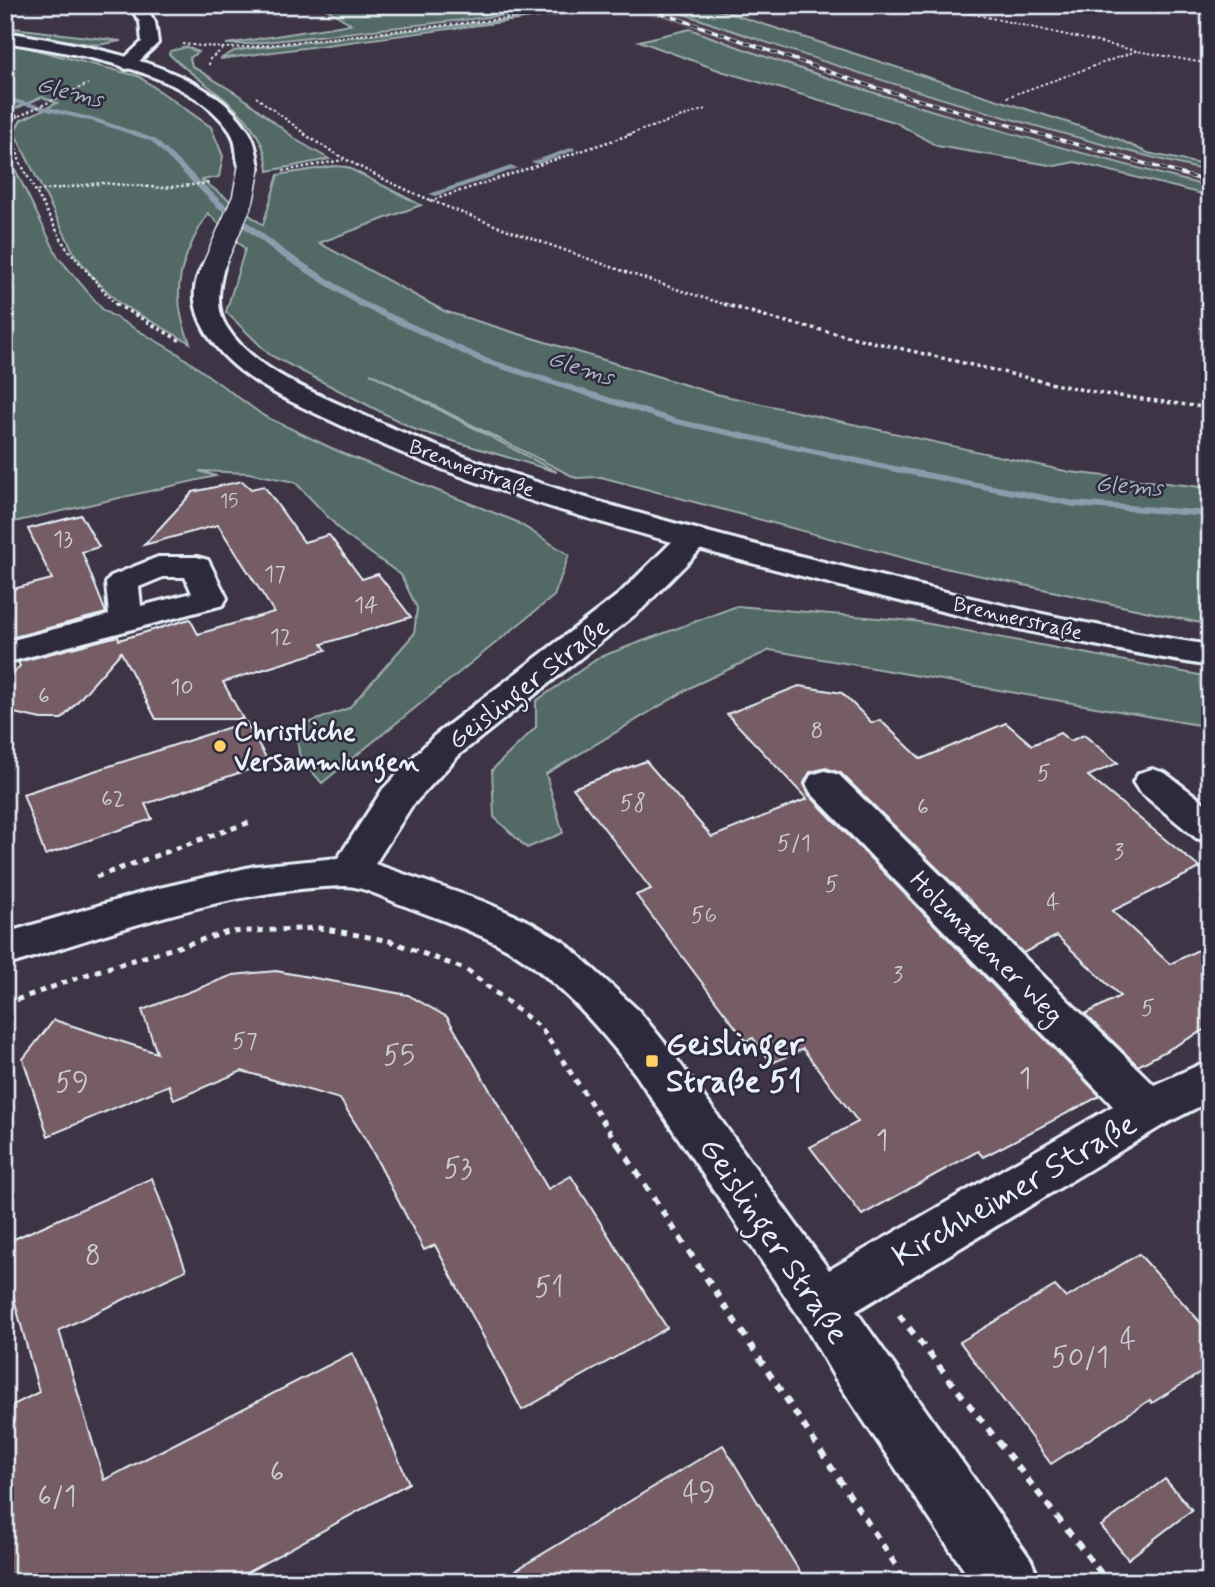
<svg xmlns="http://www.w3.org/2000/svg" width="1215" height="1587" viewBox="0 0 1215 1587" font-family="Mynerve,sans-serif">
	<style>
		.built { fill: #4e404f }
		.green { fill: #536965; stroke: #9eadae; stroke-width: 2 }
		.lines { fill: none; stroke-linecap: round; stroke-linejoin: round }
		.stream { fill: #8d9cad; fill-rule: evenodd }
		.building { fill: #745c65; stroke: #e8f1f8; stroke-width: 2 }
		.street-casing { stroke: #e8f1f8; stroke-width: 6 }
		.secondary-casing { stroke: #e8f1f8; stroke-width: 6 }
		.path-far4 { stroke: #e8f1f8; stroke-width: 2; stroke-dasharray: 2.5 2.5; stroke-linecap: butt }
		.path-far3 { stroke: #e8f1f8; stroke-width: 2.5; stroke-dasharray: 2.5 2.5; stroke-linecap: butt }
		.path-far2 { stroke: #e8f1f8; stroke-width: 3.5; stroke-dasharray: 3.5 3.5; stroke-linecap: butt }
		.path-far1 { stroke: #e8f1f8; stroke-width: 5; stroke-dasharray: 6 6; stroke-linecap: butt }
		.path { stroke: #e8f1f8; stroke-width: 6; stroke-dasharray: 8 8; stroke-linecap: butt }
		.street { fill: #2f2a3d; fill-rule: evenodd }
		.secondary { fill: #2f2a3d; fill-rule: evenodd }
		.rail-casing { stroke: #e8f1f8; stroke-width: 3.5 }
		.rail { stroke: #2f2a3d; stroke-width: 2.5; stroke-dasharray: 7; stroke-linecap: butt }
		.secondary-bridge-casing { stroke: #e8f1f8; stroke-width: 24; stroke-linecap: butt }
		.secondary-bridge { stroke: #2f2a3d; stroke-width: 21 }
		.poi-dot { fill: #ffd166; stroke: #2f2a3d; stroke-width: 2.5 }
		.labels { text-anchor: middle; stroke-width: 5; stroke-linejoin: round; paint-order: stroke }
		.far-number-label { font-size: 19px; fill: #cbccd3 }
		.far-street-label { font-size: 21px; fill: #e8f1f8; stroke: #2f2a3d }
		.far-water-label { font-size: 23px; font-style: italic; fill: #abb9c6; stroke: #2f2a3d }
		.number-label { font-size: 23px; fill: #cbccd3 }
		.street-label { font-size: 26px; fill: #e8f1f8; stroke: #2f2a3d }
		.poi-label { font-size: 26px; font-weight: bold; fill: #e8f1f8; stroke: #2f2a3d; text-anchor: start }
		.near-number-label { font-size: 28px; fill: #cbccd3 }
		.near-poi-label { font-size: 32px; font-weight: bold; fill: #e8f1f8; stroke: #2f2a3d; text-anchor: start }
		.near-street-label { font-size: 32px; fill: #e8f1f8; stroke: #2f2a3d }
	</style>
	<rect width="100%" height="100%" fill="#3d3445"/>
	<filter id="ink" filterUnits="userSpaceOnUse"><feTurbulence type="fractalNoise" baseFrequency=".0143" numOctaves="2"/><feDisplacementMap in="SourceGraphic" scale="14" xChannelSelector="R" yChannelSelector="G"/><feConvolveMatrix kernelMatrix="1 2 1 2 8 2 1 2 1" color-interpolation-filters="sRGB"/></filter>
	<g filter="url(#ink)">
		<polygon class="built" points="628,5 659,5 775,47 914,91 1121,150 1210,172 1210,187 932,110 799,68"/>
		<g class="green">
			<polygon points="320,5 567,5 542,11 247,44 226,44 351,24"/>
			<path d="M659,5H704L1054,118L1118,139L1148,153L1210,166V172C1023,126 840,70 659,5Z"/>
			<polygon points="586,11 220,59 234,51 252,48"/>
			<polygon points="5,27 121,41 98,45 5,32"/>
			<path d="M690,29C859,94 1035,141 1210,187V196L1075,162L1055,166L937,146L895,122L721,71L639,41Z"/>
			<path d="M5,42L138,76L211,127L223,156L219,177L202,180L263,225L278,175L334,166L347,167L421,205L319,243L444,311L712,393L1070,472L1210,488V625L926,564L601,477L576,478L370,373L557,472L416,430L270,355L226,312L245,249L208,213C181,257 168,293 190,343L119,303L93,277L75,255L14,132L21,120L57,103L42,97L5,113Z"/>
			<path d="M187,47L198,52L190,58L192,66L242,97L298,141L329,159L268,171C264,113 206,90 169,54L170,51Z"/>
			<polygon points="5,129 12,163 58,257 103,310 177,353 264,416 344,454 515,521 569,555 554,596 322,783 300,758 295,728 349,708 414,634 417,608 401,575 344,534 295,482 249,473 199,471 216,476 5,524"/>
			<polygon points="737,606 914,621 1210,677 1210,727 770,650 695,685 546,774 563,833 527,848 494,817 492,770 536,727 536,701 600,657"/>
		</g>
		<g class="lines">
			<g class="stream">
				<polygon points="5,97 98,119 155,139 222,202 285,251 365,302 486,358 677,419 895,466 1074,501 1210,511 1210,517 1074,507 895,472 671,423 480,362 359,306 279,255 216,206 151,141 94,122 5,101"/>
				<polygon points="573,147 575,150 538,164 531,162"/>
				<polygon points="511,166 518,168 436,196 429,194"/>
			</g>
		</g>
		<g class="building">
			<polygon points="242,481 251,489 264,486 304,542 329,535 362,579 378,574 411,617 322,644 326,650 223,682 243,719 156,719 121,652 62,719 41,719 5,711 5,681 20,666 18,662 118,636 119,640 190,619 198,634 274,612 218,525 144,545 193,492"/>
			<polygon points="81,515 99,547 82,552 106,613 10,638 5,622 5,591 52,579 28,529"/>
			<polygon points="799,686 842,693 872,723 880,720 921,759 1006,723 1032,745 1060,733 1070,741 1084,735 1118,763 1088,776 1200,868 1112,911 1170,964 1210,944 1210,1027 1138,1066 1085,1014 1120,996 1057,936 1023,953 841,773 826,768 810,772 804,783 809,795 1100,1096 983,1157 978,1151 862,1215 810,1147 858,1122 803,1049 772,1063 753,1038 746,1041 636,895 651,889 573,788 646,761 712,837 807,799 727,714"/>
			<polygon points="246,722 269,763 145,804 152,819 45,855 23,794"/>
			<polygon points="276,971 408,995 447,1017 548,1189 571,1176 667,1328 522,1410 435,1245 424,1250 369,1145 340,1099 242,1071 174,1100 169,1085 48,1136 23,1059 54,1020 157,1053 142,1010 233,975"/>
			<polygon points="152,1178 186,1270 59,1330 104,1480 352,1353 409,1483 230,1582 5,1582 5,1409 39,1392 5,1265 5,1243"/>
			<polygon points="1139,1254 1210,1333 1210,1367 1152,1403 1150,1400 1051,1464 960,1342 1055,1286 1066,1298"/>
			<polygon points="723,1445 806,1582 496,1582"/>
			<polygon points="1165,1479 1192,1510 1128,1559 1101,1526"/>
		</g>
		<g class="lines">
			<g class="street-casing">
				<g id="street">
					<polygon points="129,5 145,6 155,22 158,43 132,68 126,69 118,64 142,42 140,22"/>
					<path d="M693,530L704,532L708,539L704,546L642,609L460,754L411,807L375,864L482,901L530,922L564,942L638,1010L668,1047L829,1270L1113,1106L811,793L806,784L811,775L825,771L839,775L1154,1085L1210,1060V1101L1165,1124L856,1311L1031,1560L1040,1582H972L835,1378L802,1321L636,1075C600,1028 551,971 498,944C468,929 437,918 405,906C388,900 363,886 345,886C228,889 115,932 5,966V933L155,889L255,866L338,858L383,789L434,736L618,595L682,532Z"/>
					<path d="M158,557H197L208,560L227,598L223,605L5,663V642L109,615L106,583L111,576ZM163,577H185L192,593L141,606L139,587Z"/>
					<polygon points="1152,769 1165,773 1210,807 1210,842 1196,838 1139,791 1133,782 1139,773"/>
				</g>
			</g>
			<g class="secondary-casing">
				<g id="secondary">
					<path d="M5,32C77,44 209,63 249,132C256,143 257,156 259,168L256,172H242C234,160 239,144 230,131C190,70 72,53 5,42Z"/>
					<path d="M213,260L221,262L224,267C219,286 215,308 226,326C252,369 311,391 354,411C499,478 653,519 808,558C941,592 1074,624 1210,645V666C1049,640 891,600 733,558C601,524 470,487 347,428C311,411 272,395 241,371C209,346 178,302 205,262Z"/>
				</g>
			</g>
			<g class="path-far4">
				<polyline points="934,5 1137,51 1210,64"/>
				<polyline points="182,44 224,48 249,47 536,15 576,5"/>
				<polyline points="209,65 210,59 224,48"/>
				<polyline points="256,97 307,135"/>
				<polyline points="1007,97 1136,51"/>
				<polyline points="5,114 19,116 5,126"/>
				<polyline points="19,116 88,84"/>
				<polyline points="9,125 12,135"/>
				<polyline points="627,135 706,109"/>
			</g>
			<g class="path-far3">
				<polyline points="12,134 20,162 65,246 117,306"/>
				<path d="M304,134C380,184 457,212 542,242C605,265 667,287 730,306"/>
				<polyline points="283,171 343,160"/>
				<polyline points="37,191 102,183 162,188 209,183"/>
				<polyline points="430,201 632,134"/>
			</g>
			<g class="path-far2">
				<polyline points="116,304 181,341"/>
				<polyline points="724,304 778,320 1054,384 1104,394 1210,408"/>
			</g>
			<g class="path-far1">
				<polyline points="96,877 253,821"/>
				<polyline points="5,1004 97,971 228,932 320,928 390,941 467,970 542,1029 619,1146"/>
			</g>
			<g class="path">
				<polyline points="618,1144 907,1582"/>
				<polyline points="899,1315 1108,1582"/>
			</g>
			<use href="#street" class="street"/>
			<use href="#secondary" class="secondary"/>
			<g class="rail-casing">
				<polyline id="rail" points="639,5 870,86 1210,182"/>
			</g>
			<use href="#rail" class="rail"/>
			<g class="secondary-bridge-casing">
				<polyline id="secondary-bridge" points="213,267 243,199 249,168"/>
			</g>
			<use href="#secondary-bridge" class="secondary-bridge"/>
		</g>
	</g>
	<g class="poi-dot">
		<circle cx="220" cy="746" r="7"/>
		<rect x="645" y="1054" width="14" height="14" rx="3.5"/>
	</g>
	<g class="labels">
		<g class="far-number-label">
			<text x="229" y="507">15</text>
		</g>
		<g class="far-street-label">
			<text transform="translate(472 468) rotate(20)" y="7">Brennerstraße</text>
			<text transform="translate(1018 618) rotate(13)" y="7">Brennerstraße</text>
		</g>
		<g class="far-water-label">
			<text transform="translate(70 91) rotate(14)" y="8">Glems</text>
			<text transform="translate(581 367) rotate(18)" y="8">Glems</text>
			<text transform="translate(1129 485) rotate(4)" y="8">Glems</text>
		</g>
		<g class="number-label">
			<text x="63" y="546">13</text>
			<text x="275" y="581">17</text>
			<text x="366" y="612">14</text>
			<text x="281" y="644">12</text>
			<text x="182" y="694">10</text>
			<text x="44" y="703">6</text>
			<text x="817" y="738">8</text>
			<text x="1044" y="780">5</text>
			<text x="113" y="806">62</text>
			<text x="633" y="810">58</text>
			<text x="923" y="814">6</text>
			<text x="794" y="850">5/1</text>
			<text x="1119" y="859">3</text>
			<text x="832" y="891">5</text>
			<text x="1053" y="909">4</text>
			<text x="704" y="922">56</text>
			<text x="898" y="982">3</text>
			<text x="1148" y="1015">5</text>
			<text x="245" y="1048">57</text>
		</g>
		<g class="street-label">
			<text transform="translate(528 683) rotate(-38)" y="9">Geislinger Straße</text>
			<text transform="translate(987 947) rotate(45)" y="9">Holzmadener Weg</text>
		</g>
		<g class="poi-label">
			<text x="234" y="740">Christliche<tspan x="234" dy="30">Versammlungen</tspan></text>
		</g>
		<g class="near-number-label">
			<text x="399" y="1064">55</text>
			<text x="1025" y="1087">1</text>
			<text x="72" y="1091">59</text>
			<text x="882" y="1149">1</text>
			<text x="458" y="1177">53</text>
			<text x="93" y="1264">8</text>
			<text x="549" y="1296">51</text>
			<text x="1128" y="1348">4</text>
			<text x="1080" y="1366">50/1</text>
			<text x="277" y="1481">6</text>
			<text x="699" y="1501">49</text>
			<text x="57" y="1505">6/1</text>
		</g>
		<g class="near-poi-label">
			<text x="666" y="1054">Geislinger<tspan x="666" dy="37">Straße 51</tspan></text>
		</g>
		<g class="near-street-label">
			<text transform="translate(1014 1189) rotate(-30)" y="11">Kirchheimer Straße</text>
			<text transform="translate(775 1240) rotate(56)" y="11">Geislinger Straße</text>
		</g>
	</g>
	<rect width="1215" height="1587" fill="none" stroke="#2f2a3d" stroke-width="28"/>
	<rect x="14" y="14" width="1187" height="1559" fill="none" stroke="#e8f1f8" stroke-width="2.5" filter="url(#ink)"/>
</svg>
